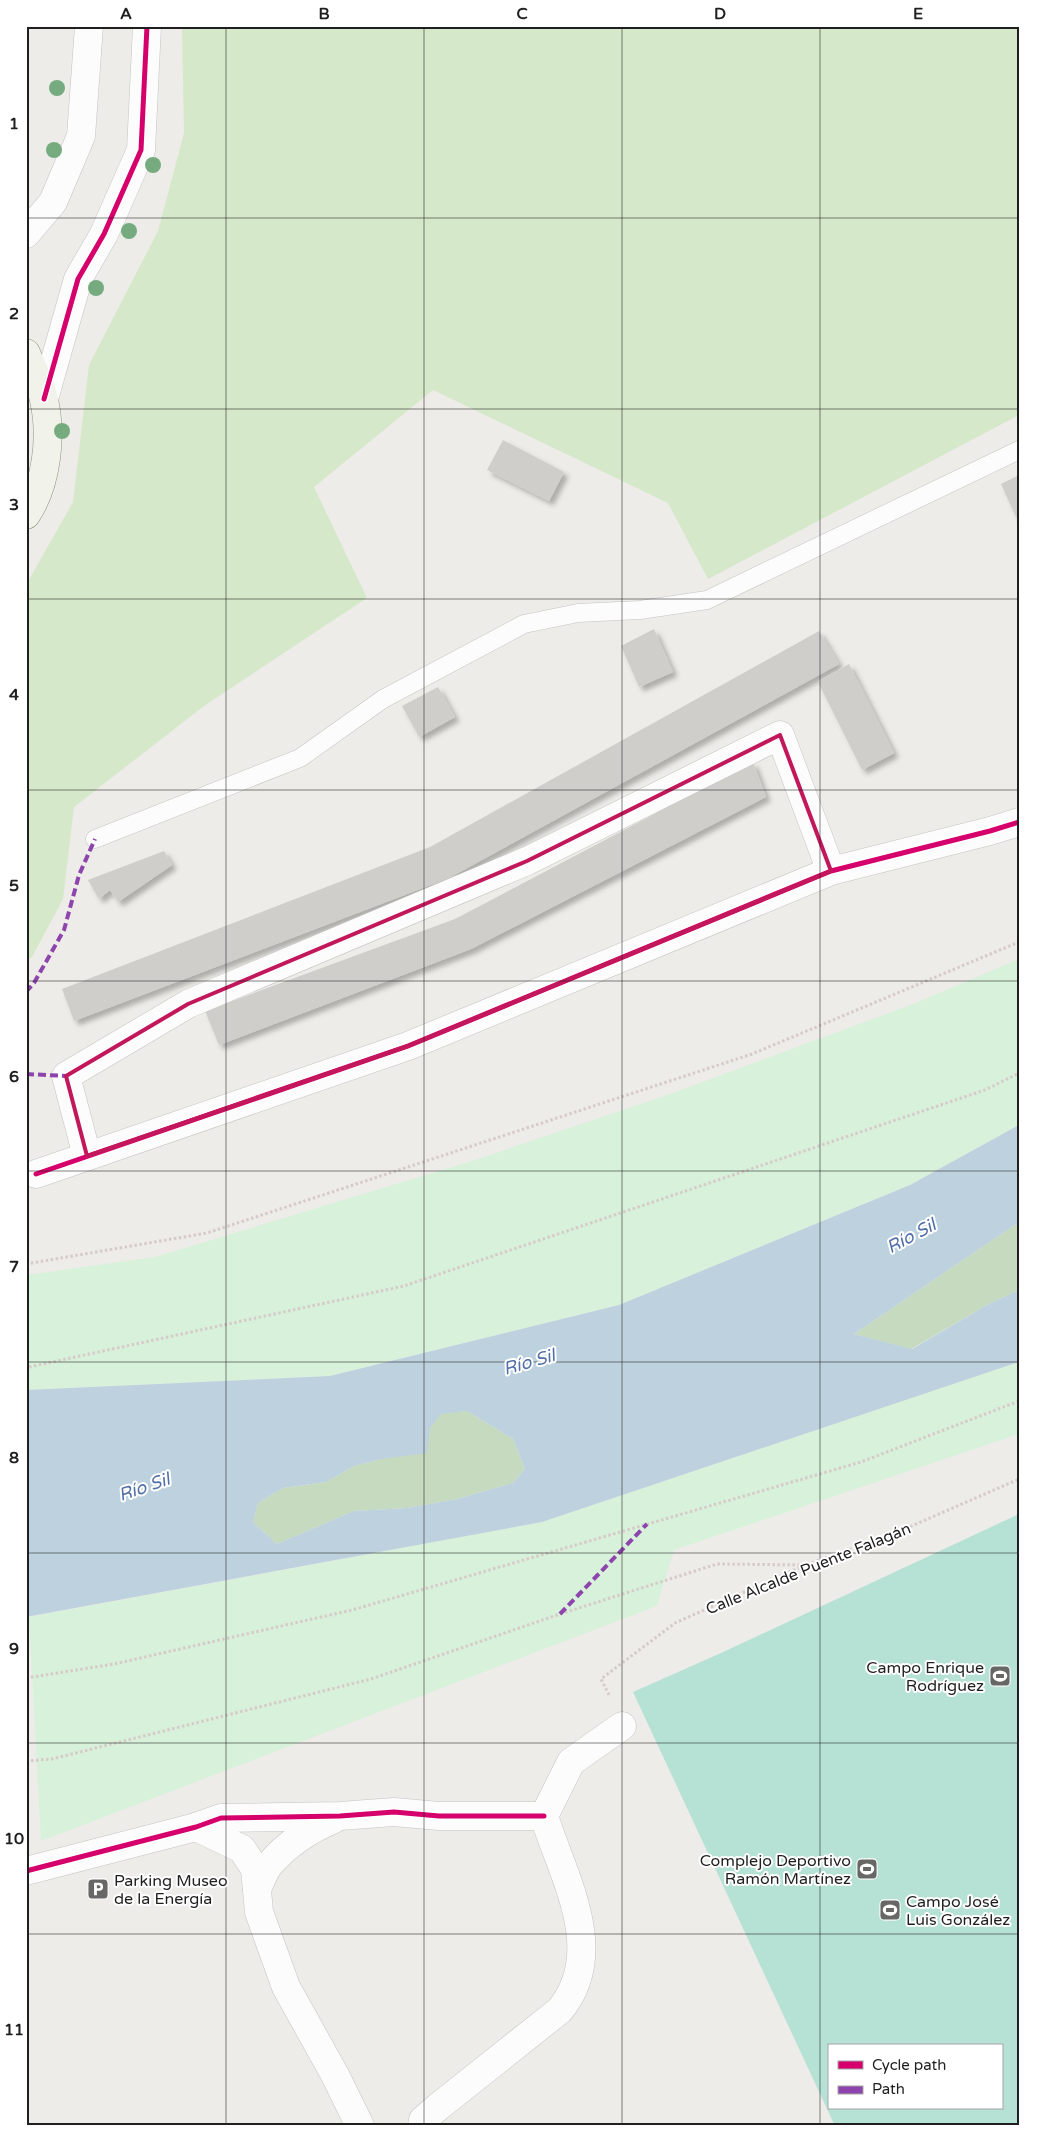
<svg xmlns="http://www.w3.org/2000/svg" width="1045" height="2152" viewBox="0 0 1045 2152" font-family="'Varela Round',sans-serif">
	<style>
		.grass { fill: #d5e8c9 }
		.forest { fill: #c5dabf }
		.park { fill: #d8f1db }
		.pitch { fill: #b6e1d5; fill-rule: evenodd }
		.water { fill: #bdd2de; fill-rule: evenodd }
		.building { fill: #d0cecb; filter: url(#shadow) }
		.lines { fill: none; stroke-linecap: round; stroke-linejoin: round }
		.service-casing { stroke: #c4c4c2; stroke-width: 19 }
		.minor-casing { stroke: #c4c4c2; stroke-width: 29 }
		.tertiary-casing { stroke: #c4c4c2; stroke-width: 29 }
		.secondary-casing { stroke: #919581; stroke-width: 29 }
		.path { stroke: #d6cbc8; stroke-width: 3; stroke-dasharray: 2.5 2.5; stroke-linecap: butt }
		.service { stroke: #fcfcfc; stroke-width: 18 }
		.minor { stroke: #fcfcfc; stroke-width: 28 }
		.tertiary { stroke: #fcfcfc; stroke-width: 28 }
		.secondary { stroke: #f1f3eb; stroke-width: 28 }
		.quiet { stroke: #8e44ad; stroke-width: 4; stroke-dasharray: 8 4; stroke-linecap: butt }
		.cycleway-casing { stroke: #fff; stroke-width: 8 }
		.cycleway { stroke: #d6006c; stroke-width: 5 }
		.tree { fill: #76ab80 }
		.marked { fill: none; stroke: #c2185b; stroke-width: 4; stroke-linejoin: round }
		.grid { fill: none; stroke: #1f1f1f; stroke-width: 1; stroke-opacity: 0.55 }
		.labels { text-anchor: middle; stroke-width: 4; stroke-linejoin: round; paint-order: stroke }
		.street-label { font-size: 16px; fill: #1f1f1f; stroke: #fff }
		.poi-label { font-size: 16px; fill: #1f1f1f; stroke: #fff; text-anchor: end }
		.water-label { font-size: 18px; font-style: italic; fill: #5270a7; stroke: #fff }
		.neatline { fill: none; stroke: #1f1f1f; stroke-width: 2 }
		.grid-label { font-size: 16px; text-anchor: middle; font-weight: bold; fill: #1f1f1f }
	</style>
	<defs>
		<filter id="shadow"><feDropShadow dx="4.5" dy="4.5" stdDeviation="2.5" flood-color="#0004"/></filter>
	</defs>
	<rect width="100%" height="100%" fill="#edece8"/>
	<polygon class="grass" points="182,26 1019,26 1019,415 708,579 668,503 433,390 314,487 367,598 204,706 74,807 63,899 32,957 26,961 26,585 73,502 89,365 158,231 184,133"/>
	<g class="forest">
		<polygon points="1019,1222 1019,1290 987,1305 911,1349 854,1334"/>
		<polygon points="467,1411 513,1439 525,1469 513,1483 457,1499 407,1508 354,1511 277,1544 253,1522 258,1503 283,1488 326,1482 354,1466 381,1459 430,1428 441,1413"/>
	</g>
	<g class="park">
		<polygon points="1019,959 1019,1125 910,1185 619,1305 330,1376 26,1390 26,1275 155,1257 475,1160 670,1094 913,1004"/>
		<polygon points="1019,1362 1019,1434 674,1550 657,1606 41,1841 29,1617 542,1522"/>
	</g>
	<path class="pitch" d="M1019,1514V2126H835L633,1692L721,1653ZM829,2046H1001V2108H829Z"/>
	<path class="water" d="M1019,1125V1222L854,1334L912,1349L987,1305L1019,1290V1362L542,1522L26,1617V1390L330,1376L619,1305L910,1185ZM467,1411L513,1439L525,1469L513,1483L457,1499L407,1508L354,1511L277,1544L253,1522L258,1503L283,1488L326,1482L354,1466L381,1459L427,1453L430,1428L441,1414Z"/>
	<g class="building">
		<polygon points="503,440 564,472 549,501 487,470"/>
		<polygon points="1019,475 1019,516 1016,517 1001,484"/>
		<polygon points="654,629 673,672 639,687 621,646"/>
		<polygon points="819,631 839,664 449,878 74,1021 62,989 430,847"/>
		<polygon points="849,664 894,753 862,770 818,682"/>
		<polygon points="438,687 455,717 419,737 402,706"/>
		<polygon points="753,762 766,797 471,949 219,1045 205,1011 455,919"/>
		<polygon points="164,851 172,865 118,902 110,890 99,899 88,880"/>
	</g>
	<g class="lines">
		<g class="service-casing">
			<polyline id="service" points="95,839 300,758 383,699 524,624 578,613 640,610 707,600 1019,450"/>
		</g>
		<g class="minor-casing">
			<g id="minor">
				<polyline points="87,1156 66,1076 188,1004 527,861 780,735 831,871"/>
				<polyline points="36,1174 408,1046 831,871 990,831 1019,822"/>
				<polyline points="196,1827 242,1849 255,1869 259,1912 286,1987 335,2075 360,2126"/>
				<polyline points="26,1871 196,1827 221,1818 340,1816 394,1812 439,1816 544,1816"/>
				<path d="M257,1889C261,1881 264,1871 270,1864C287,1844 310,1829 334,1819"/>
				<path d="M422,2126L423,2120L438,2107L560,2010C608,1951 563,1877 544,1816L571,1762L622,1726"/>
			</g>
		</g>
		<g class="tertiary-casing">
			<g id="tertiary">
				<polyline points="26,234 53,202 81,136 89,26"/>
				<polyline points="44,399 78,279 104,234 141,150 147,26"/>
			</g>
		</g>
		<g class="secondary-casing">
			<path id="secondary" d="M26,353C32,368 41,384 44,400C52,436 47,484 26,515"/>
		</g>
		<g class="path">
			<polyline points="26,1264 207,1233 752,1054 1019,942"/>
			<polyline points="29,1367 404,1286 985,1090 1019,1073"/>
			<polyline points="26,1678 114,1664 352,1610 861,1462 1019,1401"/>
			<polyline points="609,1695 601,1679 675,1623 805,1565 889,1536 1019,1479"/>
			<polyline points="26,1761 52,1759 371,1679 560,1614 717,1564 805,1565"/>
		</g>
		<use href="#service" class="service"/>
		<use href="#minor" class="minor"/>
		<use href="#tertiary" class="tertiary"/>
		<use href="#secondary" class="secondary"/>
		<g class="quiet">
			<polyline points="26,992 34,983 64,930 79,875 95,839"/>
			<polyline points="26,1074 66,1076"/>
			<polyline points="560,1614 647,1524"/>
		</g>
		<g class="cycleway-casing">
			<g id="cycleway">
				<polyline points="44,399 78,279 104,234 141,150 147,26"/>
				<polyline points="36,1174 408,1046 831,871 990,831 1019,822"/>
				<polyline points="26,1871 196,1827 221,1818 340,1816 394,1812 439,1816 544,1816"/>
			</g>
		</g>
		<use href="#cycleway" class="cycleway"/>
	</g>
	<g class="tree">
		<circle cx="57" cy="88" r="8"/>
		<circle cx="54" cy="150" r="8"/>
		<circle cx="153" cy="165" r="8"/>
		<circle cx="129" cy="231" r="8"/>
		<circle cx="96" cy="288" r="8"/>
		<circle cx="62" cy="431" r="8"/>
	</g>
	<path class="marked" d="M780,735L831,871L408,1046L87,1156L66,1076L188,1004L527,861Z"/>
	<path class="grid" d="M226,26V2126M424,26V2126M622,26V2126M820,26V2126M26,218H1019M26,409H1019M26,599H1019M26,790H1019M26,981H1019M26,1171H1019M26,1362H1019M26,1553H1019M26,1743H1019M26,1934H1019"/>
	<defs>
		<g id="stadium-square" transform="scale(1.125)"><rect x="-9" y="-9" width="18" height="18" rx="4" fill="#676765" stroke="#fff"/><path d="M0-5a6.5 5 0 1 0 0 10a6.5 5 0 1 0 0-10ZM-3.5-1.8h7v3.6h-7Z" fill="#fff"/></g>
		<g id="parking-square" transform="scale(1.125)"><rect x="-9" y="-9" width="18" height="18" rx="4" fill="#676765" stroke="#fff"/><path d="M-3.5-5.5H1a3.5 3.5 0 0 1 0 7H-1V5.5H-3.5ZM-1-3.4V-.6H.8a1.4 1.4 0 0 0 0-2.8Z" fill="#fff"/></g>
	</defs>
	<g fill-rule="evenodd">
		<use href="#stadium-square" x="1000" y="1676"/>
		<use href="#stadium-square" x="867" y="1869"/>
		<use href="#parking-square" x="98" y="1889"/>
		<use href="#stadium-square" x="890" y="1910"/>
	</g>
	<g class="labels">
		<g class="street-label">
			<text transform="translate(808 1568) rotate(-22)" y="6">Calle Alcalde Puente Falagán</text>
		</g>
		<g class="poi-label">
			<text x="984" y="1673">Campo Enrique<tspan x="984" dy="18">Rodríguez</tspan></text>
			<text x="851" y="1866">Complejo Deportivo<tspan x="851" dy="18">Ramón Martínez</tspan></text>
			<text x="114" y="1886" text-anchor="start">Parking Museo<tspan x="114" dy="18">de la Energía</tspan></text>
			<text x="906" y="1907" text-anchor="start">Campo José<tspan x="906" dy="18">Luis González</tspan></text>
		</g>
		<g class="water-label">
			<text transform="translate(911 1236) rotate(-28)" y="6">Río Sil</text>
			<text transform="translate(529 1362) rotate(-16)" y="6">Río Sil</text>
			<text transform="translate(144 1487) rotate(-19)" y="6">Río Sil</text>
		</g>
	</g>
	<rect width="1045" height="2152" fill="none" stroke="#ffffff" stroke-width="55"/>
	<rect x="828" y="2044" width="175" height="65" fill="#ffffff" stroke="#a5a5a5"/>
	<rect x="838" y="2061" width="25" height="8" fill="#d6006c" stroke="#a5a5a5"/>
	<text x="872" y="2070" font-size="15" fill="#1f1f1f">Cycle path</text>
	<rect x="838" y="2086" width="25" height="8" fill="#8e44ad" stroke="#a5a5a5"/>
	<text x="872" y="2094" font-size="15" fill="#1f1f1f">Path</text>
	<rect x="28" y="28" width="990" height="2096" class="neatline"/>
	<g class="grid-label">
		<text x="126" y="19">A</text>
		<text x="324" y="19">B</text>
		<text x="522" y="19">C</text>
		<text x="720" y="19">D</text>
		<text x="918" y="19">E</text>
		<text x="14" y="129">1</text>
		<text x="14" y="319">2</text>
		<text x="14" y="510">3</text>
		<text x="14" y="700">4</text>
		<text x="14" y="891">5</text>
		<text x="14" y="1082">6</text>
		<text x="14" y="1272">7</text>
		<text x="14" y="1463">8</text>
		<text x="14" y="1654">9</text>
		<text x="14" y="1844">10</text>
		<text x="14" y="2035">11</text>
	</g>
</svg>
